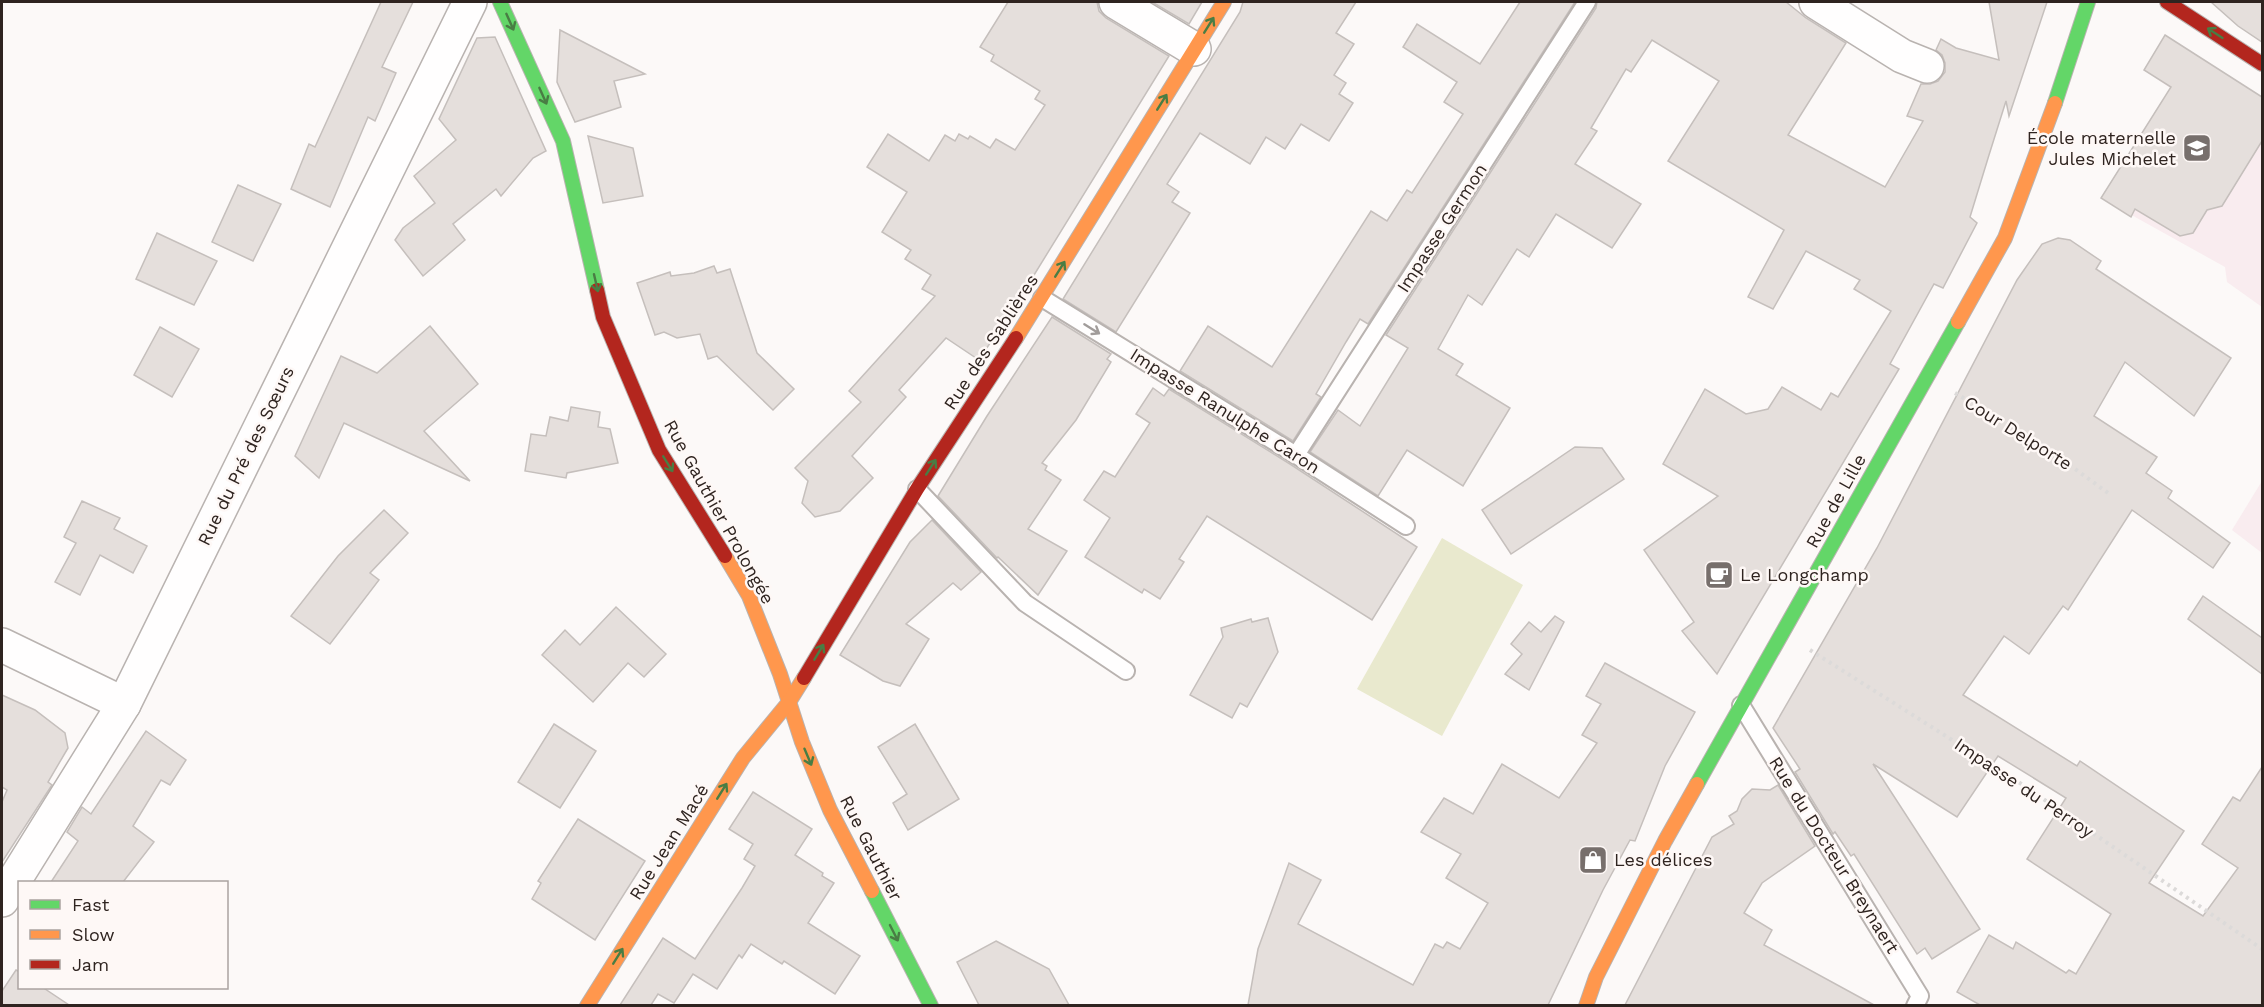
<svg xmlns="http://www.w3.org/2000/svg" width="2264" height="1007" viewBox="0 0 2264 1007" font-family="'Work Sans',sans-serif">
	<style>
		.education { fill: #f9ecef }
		.green { fill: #e9e9ce }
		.building { fill: #e5dfdc; stroke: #c5bfbc; stroke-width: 1.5 }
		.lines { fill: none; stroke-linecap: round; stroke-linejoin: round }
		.lane-casing { stroke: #b9b3b0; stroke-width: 20 }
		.street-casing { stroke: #b9b3b0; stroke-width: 36 }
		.fast-casing { stroke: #b9b3b0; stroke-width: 16 }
		.slow-casing { stroke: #b9b3b0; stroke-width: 16 }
		.jam-casing { stroke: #b9b3b0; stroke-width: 16 }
		.path { stroke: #dcdad9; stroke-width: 4; stroke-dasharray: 3 4.5; stroke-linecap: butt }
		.lane { stroke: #fffefe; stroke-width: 16 }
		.street { stroke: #fffefe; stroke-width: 33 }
		.fast { stroke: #63d668; stroke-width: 14 }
		.slow { stroke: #ff974d; stroke-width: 14 }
		.jam { stroke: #b3261e; stroke-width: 14 }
		.oneway { stroke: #497d44 }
		.oneway2 { stroke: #a19c9a }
		.labels { text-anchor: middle; stroke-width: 5; stroke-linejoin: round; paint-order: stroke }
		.poi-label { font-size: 18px; fill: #2f2420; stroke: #fef8f6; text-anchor: start }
		.street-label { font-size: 18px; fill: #2f2420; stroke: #fef8f6 }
	</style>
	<rect width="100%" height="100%" fill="#fcf9f8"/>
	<g class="education">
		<polygon points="2165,35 2262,97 2262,307 2227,282 2225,267 2101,198 2170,88 2144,70"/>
		<polygon points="2262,481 2262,553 2232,530"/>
	</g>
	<polygon class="green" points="1442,538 1523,585 1442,736 1357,689"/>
	<g class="building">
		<polygon points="381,2 413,2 382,67 396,73 375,121 368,117 330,207 291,189 309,144 315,147"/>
		<polygon points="1008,2 1097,2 1099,11 1106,18 1169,56 1026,288 979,360 946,338 899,390 906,397 852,456 873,478 840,511 815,517 802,503 808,481 795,468 861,402 849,391 935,296 922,289 931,275 905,259 911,250 882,232 907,192 867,167 888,134 929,161 945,135 955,141 959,134 968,139 970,136 990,148 996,139 1015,150 1045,105 1035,99 1040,91 991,61 994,55 980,47"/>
		<polygon points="1152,2 1202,2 1189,24"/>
		<polygon points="1243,2 1356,2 1336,33 1354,44 1334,75 1346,83 1339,94 1353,103 1329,141 1301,124 1285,149 1266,137 1250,164 1200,133 1167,184 1179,192 1172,202 1190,213 1116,332 1063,299 1240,12"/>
		<polygon points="1520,2 1575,2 1368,324 1360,319 1346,342 1316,394 1321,397 1293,441 1180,371 1208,326 1272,367 1371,211 1387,221 1407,190 1412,193 1463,114 1444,102 1457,82 1403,47 1417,24 1480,64"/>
		<polygon points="1597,2 1786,2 1806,18 1846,43 1788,135 1885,187 1923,121 1907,116 1921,84 1930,84 1938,81 1945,72 1945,63 1942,55 1936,50 1941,39 1956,48 1999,60 1989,2 2047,2 2009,116 2006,101 1989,155 1970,217 1977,223 1943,288 1934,284 1890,364 1899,369 1717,674 1682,631 1694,622 1644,550 1718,496 1663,464 1705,389 1746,414 1768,409 1782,387 1821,410 1831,393 1838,397 1891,311 1854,289 1860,280 1806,251 1773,309 1748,297 1784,230 1668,161 1719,81 1652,40 1631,72 1626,69 1591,128 1597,131 1575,164 1641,204 1612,248 1556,214 1529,257 1517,249 1482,305 1468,295 1438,349 1463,364 1456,375 1510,408 1463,486 1407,450 1378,496 1310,452 1338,410 1360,426 1408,348 1386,335 1596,8"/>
		<polygon points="2211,2 2262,2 2262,42 2238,26"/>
		<polygon points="560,30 645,74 614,81 621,107 575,122 557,82"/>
		<polygon points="2165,35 2262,97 2262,141 2222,206 2207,210 2193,233 2180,236 2135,209 2131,217 2101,198 2171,87 2144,70"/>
		<polygon points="495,37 546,151 533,158 501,196 496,189 453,224 465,240 423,276 395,240 403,228 435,203 414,176 456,140 439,119 477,38"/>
		<polygon points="588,136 633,148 643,196 603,203"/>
		<polygon points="238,185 281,204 253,261 212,242"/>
		<polygon points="157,233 217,261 194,305 136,279"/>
		<polygon points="2058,238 2070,240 2101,261 2096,269 2231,358 2194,416 2125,362 2094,416 2157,457 2146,473 2172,491 2168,498 2230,543 2213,568 2132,510 2068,610 2063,606 2029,654 2004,636 1963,695 2077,766 2080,761 2184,831 2149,883 2203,916 2238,868 2202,844 2233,797 2240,801 2262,767 2262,1005 1980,1005 1957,992 1989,935 2013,949 2016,942 2066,973 2069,970 2076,974 2111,914 2027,859 2066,798 1998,756 1957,817 1873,764 1980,929 1932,959 1925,948 1917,954 1854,854 1851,856 1835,832 1833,834 1795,772 1800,769 1773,728 1877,548 2017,280 2042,244"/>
		<polygon points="714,266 717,273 730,269 757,353 794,389 773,410 717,356 708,359 700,334 677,338 664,332 655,335 637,283 670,272 671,276 694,273"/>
		<polygon points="1052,317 1111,354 1107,359 1111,362 1076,420 1042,463 1047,466 1045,470 1061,480 1028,529 1067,551 1038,595 998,557 997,558 938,496 987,416"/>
		<polygon points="430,326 478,384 424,431 470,481 344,423 319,478 295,456 341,356 377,373"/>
		<polygon points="160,327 199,349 172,397 134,375"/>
		<polygon points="1153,388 1164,396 1169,389 1290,464 1417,547 1372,620 1207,516 1179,559 1184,562 1160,599 1144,589 1142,593 1085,557 1110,518 1084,500 1104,471 1115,477 1150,423 1136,414"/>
		<polygon points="571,407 600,412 598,427 610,429 618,463 567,473 566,478 525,471 531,434 546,436 550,417 568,421"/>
		<polygon points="1575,447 1602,448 1624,479 1511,554 1482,510"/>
		<polygon points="82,501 120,518 114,529 147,546 133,573 100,555 80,595 55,582 76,543 64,537"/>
		<polygon points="384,510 408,533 370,573 379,580 330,644 291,616 338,556"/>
		<polygon points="932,520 981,572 961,590 953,583 906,624 929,639 900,686 883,681 840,655 910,542"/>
		<polygon points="2203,596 2262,638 2262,674 2188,619"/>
		<polygon points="616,607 666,654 644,677 628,663 593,702 542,655 565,630 580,645"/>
		<polygon points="1555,616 1564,622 1529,690 1505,674 1522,654 1511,644 1529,622 1541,632"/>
		<polygon points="1268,618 1278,652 1247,707 1240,703 1232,718 1190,695 1223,637 1221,628 1251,619 1252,622"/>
		<polygon points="1605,663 1695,712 1665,766 1635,841 1630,840 1603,890 1548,1005 1248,1005 1258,949 1289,863 1321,880 1298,924 1413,985 1435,944 1443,948 1447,942 1460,949 1488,903 1446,878 1461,854 1421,832 1444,798 1473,814 1502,764 1559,798 1597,743 1582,735 1601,704 1586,696"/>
		<polygon points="2,695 35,710 65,733 68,748 48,782 52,785 2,862 2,802 7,790 2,787"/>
		<polygon points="554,724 596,751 560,808 518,782"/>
		<polygon points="915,724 959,799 908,830 893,803 907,794 878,747"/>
		<polygon points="146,731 186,760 170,785 161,780 133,826 154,842 123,882 51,882 78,841 67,832 82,807 91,814"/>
		<polygon points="1778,785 1815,846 1762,883 1744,913 1772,930 1764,945 1874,1005 1625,1005 1712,837 1734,824 1729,816 1737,811 1742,799 1752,789 1770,790"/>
		<polygon points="753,792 812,829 795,855 823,873 822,876 834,883 808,923 860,956 835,994 784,961 782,964 751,944 742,958 739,955 717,989 693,974 674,1003 658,994 651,1005 620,1005 663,938 695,959 742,888 755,866 744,859 753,844 729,829"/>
		<polygon points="578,819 645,861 595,940 532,899 541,883 538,881"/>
		<polygon points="996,941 1049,969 1069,1005 979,1005 957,962"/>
		<polygon points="16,970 20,972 20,987 42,987 69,1005 2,1005 2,991"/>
	</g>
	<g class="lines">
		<g class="lane-casing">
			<g id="lane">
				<polyline points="1042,298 1296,455 1406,526"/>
				<polyline points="1296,455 1587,2"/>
				<polyline points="917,489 1025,603 1126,671"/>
				<polyline points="1741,705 1920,996 1915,1006"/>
			</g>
		</g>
		<g class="street-casing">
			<g id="street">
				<polyline points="1116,2 1194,49"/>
				<polyline points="1816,2 1902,56 1927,66"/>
				<polyline points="2,645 124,704"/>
				<polyline points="2,900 124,704 470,2"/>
			</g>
		</g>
		<g class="fast-casing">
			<g id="fast">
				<polyline points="500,2 563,141 597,290"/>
				<polyline points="2055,103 2088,2"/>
				<polyline points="1697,784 1958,322"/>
				<polyline points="872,891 931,1006"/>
			</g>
		</g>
		<g class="slow-casing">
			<g id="slow">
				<polyline points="1958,322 2005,238 2055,103"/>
				<polyline points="1016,338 1224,2"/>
				<polyline points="725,556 749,596 780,674 802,742 830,810 872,891"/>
				<polyline points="587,1006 743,758 789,702 804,678"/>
				<polyline points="1586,1006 1596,977 1665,841 1697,784"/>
			</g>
		</g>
		<g class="jam-casing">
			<g id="jam">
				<polyline points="2167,2 2262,64"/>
				<polyline points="597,290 603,317 659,450 725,556"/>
				<polyline points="804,678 917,489 1016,338"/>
			</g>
		</g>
		<g class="path">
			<polyline points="1955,393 2031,437 2108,493"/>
			<polyline points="1810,650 2017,781 2262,949"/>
		</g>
		<use href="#lane" class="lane"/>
		<use href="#street" class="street"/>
		<use href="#fast" class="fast"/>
		<use href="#slow" class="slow"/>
		<use href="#jam" class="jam"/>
	</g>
	<defs><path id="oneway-shaft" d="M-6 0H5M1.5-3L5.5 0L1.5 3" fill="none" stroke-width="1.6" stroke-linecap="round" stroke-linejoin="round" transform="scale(1.5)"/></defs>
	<g class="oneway">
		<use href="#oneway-shaft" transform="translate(510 22) rotate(66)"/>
		<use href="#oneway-shaft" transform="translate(1209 25) rotate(-58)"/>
		<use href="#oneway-shaft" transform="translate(2215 33) rotate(-147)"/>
		<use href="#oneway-shaft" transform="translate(543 96) rotate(66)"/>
		<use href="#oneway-shaft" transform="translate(1162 102) rotate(-58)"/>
		<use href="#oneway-shaft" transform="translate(1060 269) rotate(-58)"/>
		<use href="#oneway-shaft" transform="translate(596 283) rotate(77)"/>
		<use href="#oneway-shaft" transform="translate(668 464) rotate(58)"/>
		<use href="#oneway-shaft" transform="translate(931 467) rotate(-57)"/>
		<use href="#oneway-shaft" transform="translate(819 652) rotate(-59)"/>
		<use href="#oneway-shaft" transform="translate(808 757) rotate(67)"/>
		<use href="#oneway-shaft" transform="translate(722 791) rotate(-58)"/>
		<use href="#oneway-shaft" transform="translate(894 933) rotate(63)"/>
		<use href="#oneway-shaft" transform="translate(618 956) rotate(-58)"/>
	</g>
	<use class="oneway2" href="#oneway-shaft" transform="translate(1092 329) rotate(32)"/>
	<defs>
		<g id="school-square" transform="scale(1.5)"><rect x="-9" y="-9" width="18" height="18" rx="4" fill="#776f6c" stroke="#fef8f6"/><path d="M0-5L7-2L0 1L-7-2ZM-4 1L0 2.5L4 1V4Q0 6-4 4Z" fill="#fff"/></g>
		<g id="cafe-square" transform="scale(1.5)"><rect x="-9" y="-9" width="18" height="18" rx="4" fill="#776f6c" stroke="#fef8f6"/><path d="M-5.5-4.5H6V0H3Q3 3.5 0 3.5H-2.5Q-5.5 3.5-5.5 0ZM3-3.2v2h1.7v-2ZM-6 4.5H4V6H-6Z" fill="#fff"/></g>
		<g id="shop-square" transform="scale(1.5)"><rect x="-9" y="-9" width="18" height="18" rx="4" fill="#776f6c" stroke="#fef8f6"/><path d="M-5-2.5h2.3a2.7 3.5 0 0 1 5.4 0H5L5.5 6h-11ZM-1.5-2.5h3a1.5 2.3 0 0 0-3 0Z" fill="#fff"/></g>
	</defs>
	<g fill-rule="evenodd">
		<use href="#school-square" x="2197" y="148"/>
		<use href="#cafe-square" x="1719" y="575"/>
		<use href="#shop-square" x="1593" y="860"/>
	</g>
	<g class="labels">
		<g class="poi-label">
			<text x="2176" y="144" text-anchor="end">École maternelle<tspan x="2176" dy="21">Jules Michelet</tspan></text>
			<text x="1740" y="581">Le Longchamp</text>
			<text x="1614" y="866">Les délices</text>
		</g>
		<g class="street-label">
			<text transform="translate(1442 228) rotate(-57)" y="6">Impasse Germon</text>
			<text transform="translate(991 342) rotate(-57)" y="6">Rue des Sablières</text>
			<text transform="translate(1225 411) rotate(32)" y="6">Impasse Ranulphe Caron</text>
			<text transform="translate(2018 433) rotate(32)" y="6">Cour Delporte</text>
			<text transform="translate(246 456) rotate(-64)" y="6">Rue du Pré des Sœurs</text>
			<text transform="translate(1836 501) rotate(-61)" y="6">Rue de Lille</text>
			<text transform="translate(719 512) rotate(61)" y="6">Rue Gauthier Prolongée</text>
			<text transform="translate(2024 788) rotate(34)" y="6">Impasse du Perroy</text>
			<text transform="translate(669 842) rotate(-58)" y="6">Rue Jean Macé</text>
			<text transform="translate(871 848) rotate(63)" y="6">Rue Gauthier</text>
			<text transform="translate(1834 855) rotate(58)" y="6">Rue du Docteur Breynaert</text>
		</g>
	</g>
	<rect width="2264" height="1007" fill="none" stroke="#2f2420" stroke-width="6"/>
	<rect x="18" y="881" width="210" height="108" fill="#fef8f6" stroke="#aba3a0" stroke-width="1.5"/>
	<rect x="30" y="900" width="30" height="9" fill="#63d668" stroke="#aba3a0" stroke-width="1.5"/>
	<text x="72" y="911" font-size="18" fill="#2f2420">Fast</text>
	<rect x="30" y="930" width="30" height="9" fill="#ff974d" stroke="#aba3a0" stroke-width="1.5"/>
	<text x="72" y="941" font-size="18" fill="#2f2420">Slow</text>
	<rect x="30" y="960" width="30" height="9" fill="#b3261e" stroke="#aba3a0" stroke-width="1.5"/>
	<text x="72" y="971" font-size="18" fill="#2f2420">Jam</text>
</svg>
